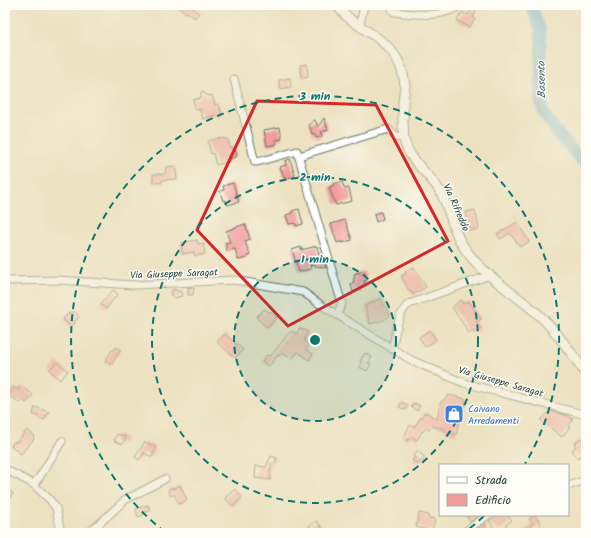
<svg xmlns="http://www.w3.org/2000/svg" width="591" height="538" viewBox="0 0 591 538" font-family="Kalam,sans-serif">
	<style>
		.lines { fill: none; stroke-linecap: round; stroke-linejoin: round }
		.river { stroke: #5ca8d4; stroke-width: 12 }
		.building { fill: #f29d9c }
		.minor-casing { stroke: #677765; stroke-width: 9 }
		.major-casing { stroke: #677765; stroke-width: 11 }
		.minor { stroke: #fff; stroke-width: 7 }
		.major { stroke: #fff; stroke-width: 9 }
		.marked { fill: none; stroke: #d62828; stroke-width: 3; stroke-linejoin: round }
		.ring { fill: none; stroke: #0f766e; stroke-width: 2; stroke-dasharray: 7 5 }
		.labels { text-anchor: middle; stroke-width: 3; stroke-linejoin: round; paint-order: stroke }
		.street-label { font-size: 10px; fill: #1f3d34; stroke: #fdfcf7 }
		.shop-label { font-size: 10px; fill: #366cbe; stroke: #fdfcf7; text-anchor: start }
		.water-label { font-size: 11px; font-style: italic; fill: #34626c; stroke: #fdfcf7 }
		.centre { fill: #0f766e; stroke: #fdfcf7; stroke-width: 2 }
		.ring-label { font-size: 12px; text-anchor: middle; font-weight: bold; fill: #0f766e; stroke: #fdfcf7; stroke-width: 3; stroke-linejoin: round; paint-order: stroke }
	</style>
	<rect width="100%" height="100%" fill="#fdfcf7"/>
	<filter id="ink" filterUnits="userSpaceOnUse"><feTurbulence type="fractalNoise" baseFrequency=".025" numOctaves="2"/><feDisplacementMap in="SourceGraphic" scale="8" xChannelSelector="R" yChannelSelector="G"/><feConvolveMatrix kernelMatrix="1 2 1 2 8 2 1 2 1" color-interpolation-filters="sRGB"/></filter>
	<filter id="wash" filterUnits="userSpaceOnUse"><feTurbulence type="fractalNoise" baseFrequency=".012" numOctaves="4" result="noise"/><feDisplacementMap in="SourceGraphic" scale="16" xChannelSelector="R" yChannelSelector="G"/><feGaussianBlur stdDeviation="0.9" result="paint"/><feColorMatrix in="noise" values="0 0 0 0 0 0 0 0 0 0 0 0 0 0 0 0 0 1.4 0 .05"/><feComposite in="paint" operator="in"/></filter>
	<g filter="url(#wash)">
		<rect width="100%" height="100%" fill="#ece2c1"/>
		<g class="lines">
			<polyline class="river" points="531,5 540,29 541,42 540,100 545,115 559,135 586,165"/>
		</g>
		<g id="blocks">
			<g class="building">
				<polygon points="176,5 189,5 199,13 195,18 187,12 186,13"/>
				<polygon points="471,9 476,11 473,18 475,19 470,27 457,21 462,12 468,15"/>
				<polygon points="307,64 308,77 301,78 300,65"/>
				<polygon points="290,78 291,87 280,89 279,80"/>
				<polygon points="202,91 208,96 212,95 215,105 219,104 222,115 216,117 215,115 203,119 200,109 196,110 193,100 200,98"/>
				<polygon points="324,118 328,130 321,132 322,136 316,138 315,134 312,135 309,124 312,123 312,121 315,120 318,127"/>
				<polygon points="280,127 282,139 275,140 277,144 267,146 264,130"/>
				<polygon points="220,138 221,139 225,138 225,139 228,139 230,148 234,147 237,156 230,159 230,161 216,165 213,153 211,154 208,141"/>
				<polygon points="290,159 295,176 285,179 280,167 286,165 285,161"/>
				<polygon points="175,166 177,179 162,180 162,183 153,183 153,174 165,174 166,167"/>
				<polygon points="342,182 345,189 349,188 352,201 336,205 333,198 329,187 333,186 333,184"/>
				<polygon points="233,183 239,202 227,205 226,200 223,201 220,191 224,190 223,186"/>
				<polygon points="299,209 303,224 296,226 295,223 289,224 286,215 292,213 292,211"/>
				<polygon points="475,210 479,229 470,231 466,212"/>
				<polygon points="381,212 383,219 376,222 374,214"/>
				<polygon points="345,220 352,240 342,243 342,241 337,243 331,224"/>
				<polygon points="517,222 529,242 520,247 510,233 500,239 497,234"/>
				<polygon points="245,224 250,239 245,241 250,255 246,257 247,258 238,260 235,249 227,251 225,243 230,242 226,231"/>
				<polygon points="197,240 198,244 203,243 205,254 195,256 194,252 182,254 181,243"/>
				<polygon points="317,246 321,262 324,261 326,268 310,265 311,269 299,272 292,250 301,247 301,250"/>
				<polygon points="414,267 426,287 413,295 411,291 410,292 401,276 406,274 405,272"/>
				<polygon points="364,271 367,280 364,281 365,285 360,287 361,290 353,292 351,284 354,282 353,279 355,278 354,274"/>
				<polygon points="188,287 194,288 193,295 188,295"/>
				<polygon points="173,289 181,292 182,296 175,298 171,295"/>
				<polygon points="113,290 118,294 106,309 100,304"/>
				<polygon points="381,298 390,316 381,321 370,324 365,306"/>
				<polygon points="461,300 463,304 469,301 481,319 476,322 481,329 475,333 473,330 469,333 452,307"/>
				<polygon points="265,309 269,313 270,311 277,317 267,328 256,317"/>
				<polygon points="74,311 79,317 74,322 75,323 71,327 63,319 70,312 72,313"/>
				<polygon points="299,328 308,332 304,340 308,343 307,344 309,346 305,349 313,354 309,360 298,352 291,359 287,355 286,356 282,353 279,356 278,355 269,366 262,362 267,355 271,356 289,333 290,333 292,331 297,334"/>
				<polygon points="430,330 436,340 425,347 419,337"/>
				<polygon points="225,334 243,350 235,358 217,342"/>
				<polygon points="116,347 121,350 111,365 105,361 112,350 113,351"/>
				<polygon points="365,353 372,357 368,363 371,364 367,371 359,367 362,362 360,361"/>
				<polygon points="57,362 68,371 60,380 49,370"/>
				<polygon points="21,386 33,395 26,403 22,400 21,400 19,403 9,395 14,387 18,390"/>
				<polygon points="449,395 466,399 465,406 463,406 456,435 445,432 445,429 432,426 429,430 426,428 423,432 422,431 417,440 412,437 406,441 403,436 405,435 410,425 414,427 425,412 437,419 440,403"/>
				<polygon points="402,402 408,406 406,410 399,407"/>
				<polygon points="414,403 420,406 417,411 411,407"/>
				<polygon points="35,407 49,412 44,420 33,414"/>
				<polygon points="550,411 569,416 573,420 568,426 570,427 562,437 547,425 546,425 541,420"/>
				<polygon points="27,430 35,436 33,438 34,439 27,447 21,454 11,446 15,441 16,443"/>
				<polygon points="117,434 126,437 123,444 114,441"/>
				<polygon points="581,438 586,446 586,453 577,458 572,450 576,447 574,444"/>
				<polygon points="145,442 156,447 152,457 144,453 139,460 135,457"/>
				<polygon points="417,451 425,457 422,462 421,461 418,464 412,460 415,457 413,456"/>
				<polygon points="271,456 277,458 275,464 271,463 270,480 255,478 256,466 266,467"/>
				<polygon points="180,485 187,500 179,504 174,494 171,496 168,490 173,487 173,489"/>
				<polygon points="5,488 13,493 5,506"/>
				<polygon points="235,489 242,497 233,507 225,498"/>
				<polygon points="148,505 150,511 144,512 143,515 138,517 136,509"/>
				<polygon points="419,513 429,515 428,518 435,519 432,531 416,527"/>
				<polygon points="466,515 479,515 470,522"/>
				<polygon points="498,515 507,515 512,520 506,525 506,526 499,531 497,528 495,529 489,521"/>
				<polygon points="535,515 541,524 533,530 536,533 521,533 533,524 529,519"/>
				<polygon points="317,521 326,533 305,533 310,529 309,526"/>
				<polygon points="485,523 487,533 472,533"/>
			</g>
		</g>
	</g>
	<g filter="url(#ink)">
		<use href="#blocks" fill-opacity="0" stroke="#677765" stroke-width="1"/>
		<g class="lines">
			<g class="minor-casing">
				<g id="minor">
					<path d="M390,5L394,12C415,14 437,18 456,8L455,5"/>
					<polyline points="360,25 364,5"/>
					<polyline points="234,79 255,162 257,162 297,151 342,304 337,314"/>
					<polyline points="299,156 388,129 396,137 404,138"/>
					<polyline points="5,281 58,280 133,285 234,280 303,292 321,305 411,360 464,383 586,415"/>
					<path d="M392,349C395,336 398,311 409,304L490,275"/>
					<polyline points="5,469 33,484 50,500 56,508 61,533"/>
					<polyline points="33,484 39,478 62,441"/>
					<polyline points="568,486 586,480"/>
					<polyline points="88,533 100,523 125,500 165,479"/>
					<polyline points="463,533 488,515"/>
				</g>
			</g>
			<g class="major-casing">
				<path id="major" d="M337,5C352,28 382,33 397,59C401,66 404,76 405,85C405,91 403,97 403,103C403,110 403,117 403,124C404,129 403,134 404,139C408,159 427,172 438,188C449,204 451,225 460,241C478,273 514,292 539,315C558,333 572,354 586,374"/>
			</g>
			<use href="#minor" class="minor"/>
			<use href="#major" class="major"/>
		</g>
	</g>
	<path d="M0 0H591V538H0ZM257,101L376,105L448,241L288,326L197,230Z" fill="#ece2c1" fill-opacity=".55" fill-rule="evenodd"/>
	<path class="marked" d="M257,101L376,105L448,241L288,326L197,230Z"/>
	<circle cx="315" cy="340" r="81" fill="#0f766e" fill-opacity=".12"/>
	<g class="ring">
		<circle cx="315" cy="340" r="81"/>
		<circle cx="315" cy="340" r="163"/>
		<path d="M484 516A244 244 0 0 1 465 532M165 532A244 244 0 1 1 525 464"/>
	</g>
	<defs>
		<g id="shop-square" transform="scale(1)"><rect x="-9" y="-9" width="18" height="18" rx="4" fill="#3f7fe0" stroke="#fdfcf7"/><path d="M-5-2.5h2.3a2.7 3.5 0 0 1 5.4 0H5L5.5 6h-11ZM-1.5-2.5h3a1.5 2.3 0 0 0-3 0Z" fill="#fff"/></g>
	</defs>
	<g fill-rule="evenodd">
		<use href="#shop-square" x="454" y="414"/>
	</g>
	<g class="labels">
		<g class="street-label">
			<text transform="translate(457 207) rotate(66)" y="4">Via Rifreddo</text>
			<text transform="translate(174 273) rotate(-2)" y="4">Via Giuseppe Saragat</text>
			<text transform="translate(501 381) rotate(16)" y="4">Via Giuseppe Saragat</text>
		</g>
		<g class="shop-label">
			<text x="468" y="412">Caivano<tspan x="468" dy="12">Arredamenti</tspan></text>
		</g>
		<g class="water-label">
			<text transform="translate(541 80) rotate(-91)" y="4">Basento</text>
		</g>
	</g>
	<circle cx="315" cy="340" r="6" class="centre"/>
	<g class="ring-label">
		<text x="315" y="100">3 min</text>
		<text x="315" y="181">2 min</text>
		<text x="315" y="263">1 min</text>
	</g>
	<rect width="591" height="538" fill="none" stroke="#fdfcf7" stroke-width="20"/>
	<rect x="439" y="464" width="130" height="52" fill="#fdfcf7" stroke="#a4b0a9"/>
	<rect x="447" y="477" width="20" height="6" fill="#ffffff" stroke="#a4b0a9"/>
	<text x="475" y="484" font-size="12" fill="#1f3d34">Strada</text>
	<rect x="447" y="494" width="20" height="12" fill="#f29d9c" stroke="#a4b0a9"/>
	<text x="475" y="504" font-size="12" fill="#1f3d34">Edificio</text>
</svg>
